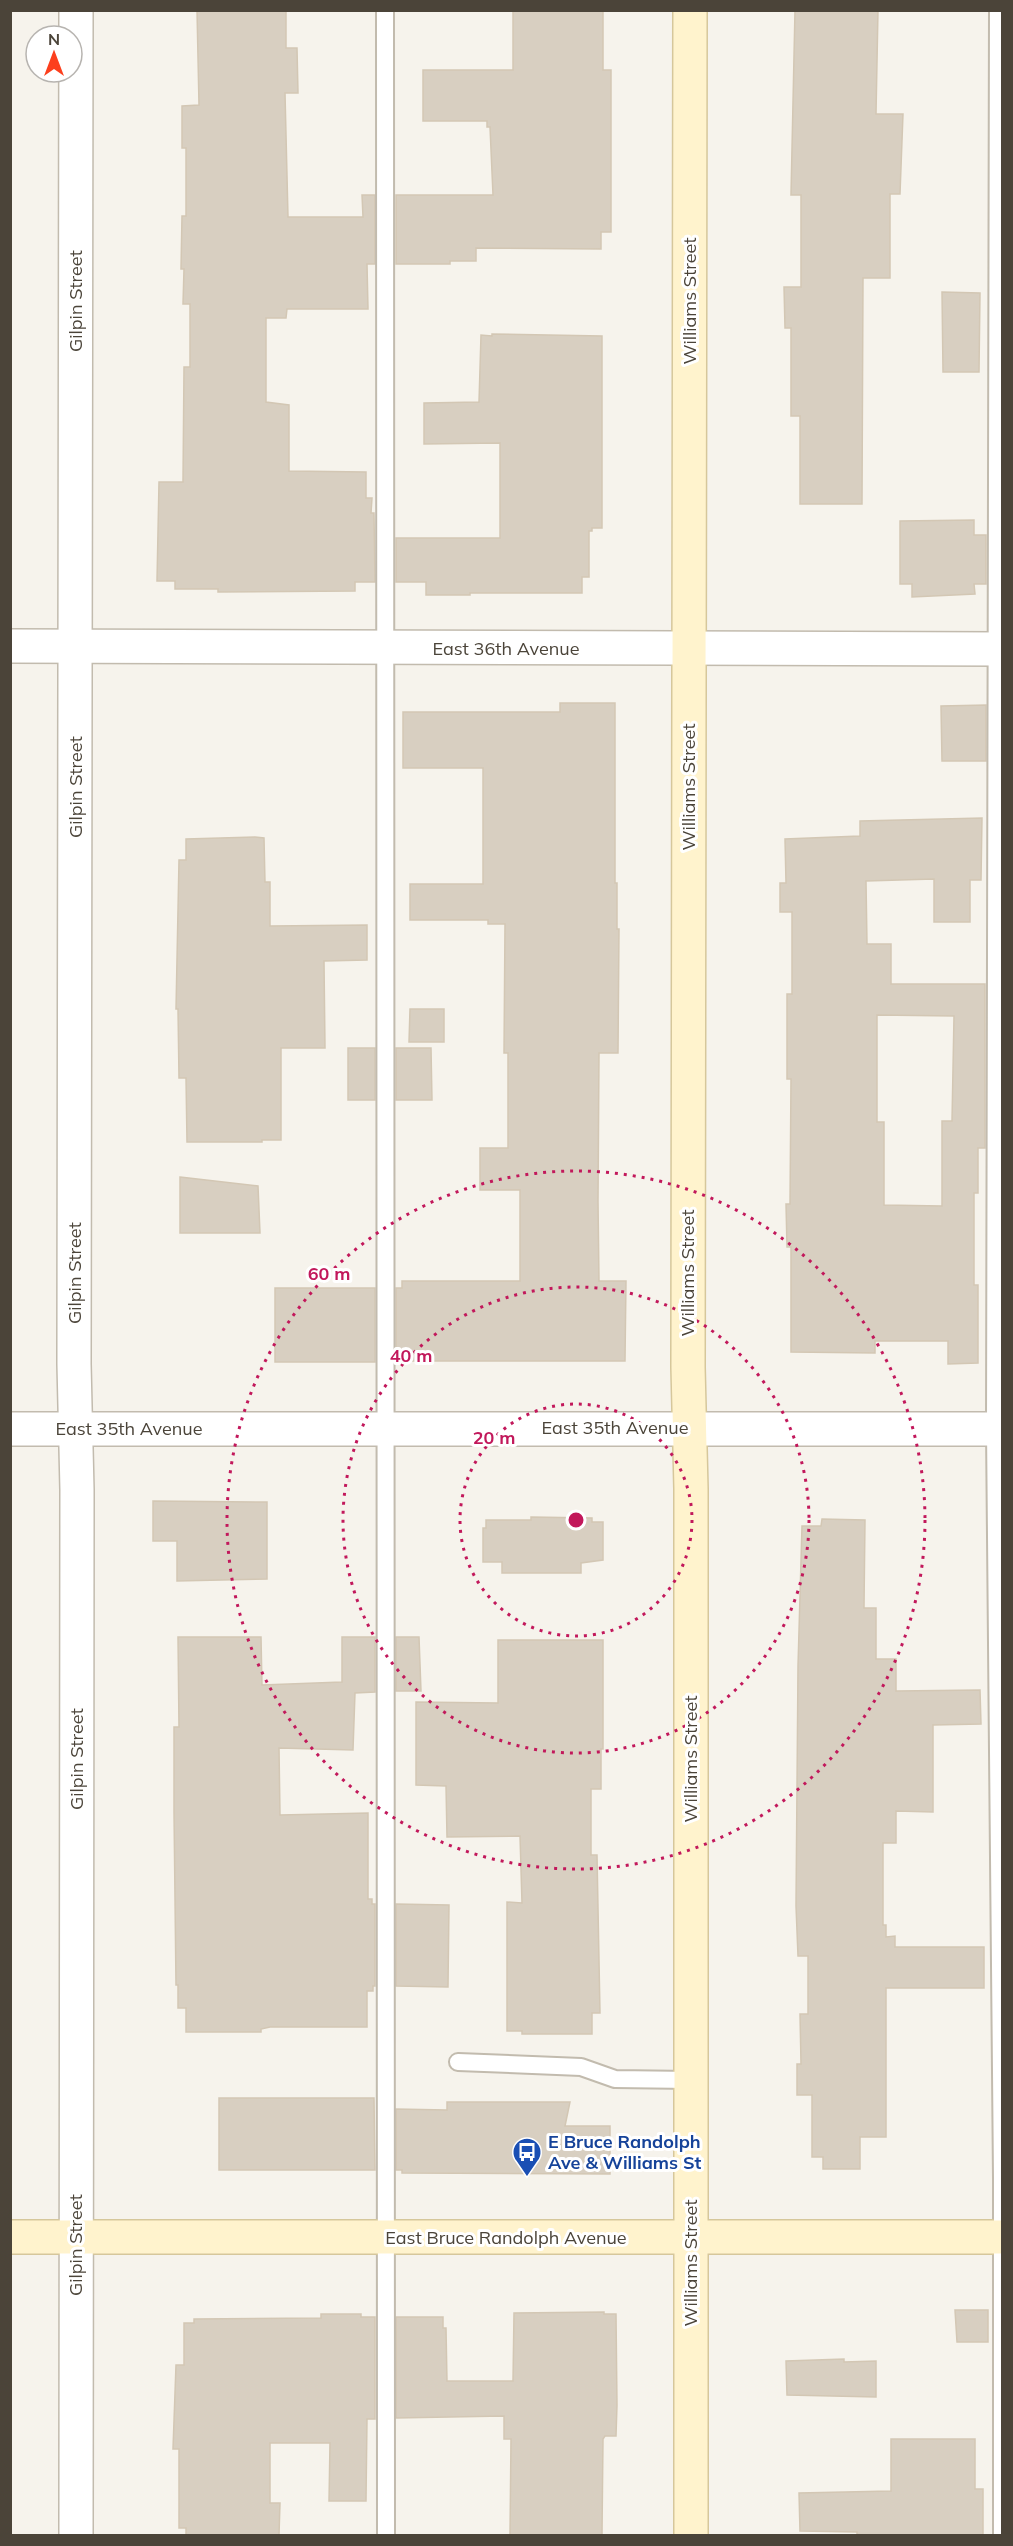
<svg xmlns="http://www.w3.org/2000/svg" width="1013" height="2546" viewBox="0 0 1013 2546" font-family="Mulish,sans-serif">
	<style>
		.building { fill: #d8cfc1; stroke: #d3c7b4; stroke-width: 1.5; fill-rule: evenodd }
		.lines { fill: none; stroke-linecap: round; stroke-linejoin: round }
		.lane-casing { stroke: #c2bbae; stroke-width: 20 }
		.street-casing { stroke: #c2bbae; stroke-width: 36 }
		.secondary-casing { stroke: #d6c79b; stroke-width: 36 }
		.lane { stroke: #fff; stroke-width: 16 }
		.street { stroke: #fff; stroke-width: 33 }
		.secondary { stroke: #fff3cd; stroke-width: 33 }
		.ring { fill: none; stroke: #c2185b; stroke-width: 3; stroke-dasharray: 3 6 }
		.labels { text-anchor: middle; stroke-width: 6; stroke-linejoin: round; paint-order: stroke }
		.street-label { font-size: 18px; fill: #4b4439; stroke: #fff }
		.transit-label { font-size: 18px; font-weight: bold; fill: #164399; stroke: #fff; text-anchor: start }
		.centre { fill: #c2185b; stroke: #fff; stroke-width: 3 }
		.ring-label { font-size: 18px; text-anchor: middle; font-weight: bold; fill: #c2185b; stroke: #fff; stroke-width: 6; stroke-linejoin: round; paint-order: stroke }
	</style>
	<rect width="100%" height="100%" fill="#f6f3ec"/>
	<g class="building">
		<polygon points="197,10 286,10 286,48 297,48 298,93 285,93 288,217 363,217 362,195 375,195 375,264 367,264 368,309 287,309 286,318 266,318 266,402 289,405 289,471 366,472 366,498 372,498 371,513 374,513 375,582 355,582 355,591 218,592 218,589 175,589 175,581 157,581 159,482 183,482 184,367 190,367 190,304 183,304 184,269 181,269 182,216 186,216 186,148 182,148 182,106 199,105"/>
		<polygon points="513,10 603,10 603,70 611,70 611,232 601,232 601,249 476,248 476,261 450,261 450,264 396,264 396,195 493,195 490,127 487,127 487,121 423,121 423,70 513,70"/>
		<polygon points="795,10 878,10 876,114 903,114 900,194 890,194 890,278 863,278 862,504 800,504 800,416 791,416 791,328 785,328 784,287 801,287 801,195 791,195"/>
		<polygon points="942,292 980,293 979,372 943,372"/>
		<polygon points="492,334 602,336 602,528 592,528 592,531 589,531 589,577 582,577 582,593 470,593 470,595 426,595 426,582 396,582 396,538 500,538 500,443 424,444 424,403 479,402 481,335 492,336"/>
		<polygon points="974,520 974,535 986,535 986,584 974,584 975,594 912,597 912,584 900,584 900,521"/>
		<polygon points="560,703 615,703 615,883 617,883 617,929 619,929 618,1053 599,1053 598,1201 599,1281 626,1281 625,1361 396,1361 396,1288 402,1288 402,1281 520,1281 520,1190 480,1190 480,1148 508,1148 508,1053 504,1053 505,924 488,924 488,920 410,920 410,884 483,884 483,768 403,768 403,712 560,712"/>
		<polygon points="986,705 986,761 942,761 941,706"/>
		<path d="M982,818L981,880H970V922H934V879L866,881L867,944H891V984H985V1148H978V1193H974V1285H978V1363L948,1364V1341H875V1353L791,1352V1247H787L786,1204H790L791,1079H787V994H792V912H780V883H786L785,839L860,836V821ZM877,1015L954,1016L952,1121H942V1206L884,1205V1122H877Z"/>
		<polygon points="255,837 264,838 265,882 270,882 270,926 367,925 367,960 324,961 325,1048 281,1048 281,1140 262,1140 262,1142 187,1142 186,1078 179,1078 178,1009 176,1009 179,860 186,860 186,839"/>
		<polygon points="410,1009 444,1009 444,1042 409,1042"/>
		<rect x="348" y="1048" width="27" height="52"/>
		<polygon points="396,1048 431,1048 432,1100 396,1100"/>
		<polygon points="180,1177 258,1186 260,1233 180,1233"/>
		<rect x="275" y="1288" width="100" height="74"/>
		<polygon points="153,1501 267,1502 267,1579 177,1581 177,1541 153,1541"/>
		<polygon points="531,1517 592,1518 592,1522 603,1522 603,1560 581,1563 581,1573 502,1573 502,1562 483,1562 483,1528 486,1528 486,1520 531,1520"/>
		<polygon points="822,1519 865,1520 864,1608 876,1608 876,1659 896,1659 896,1691 980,1690 981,1724 933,1725 933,1812 896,1811 896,1843 883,1843 883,1925 886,1925 886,1937 895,1936 895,1947 984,1947 984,1988 886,1988 886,2137 860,2137 860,2169 823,2169 823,2157 812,2157 812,2095 797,2095 797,2064 801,2064 800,2014 808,2014 808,1956 798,1956 796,1906 798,1666 802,1526 821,1526"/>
		<polygon points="178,1637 261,1637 262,1685 342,1682 342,1637 375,1637 375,1692 355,1693 353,1750 279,1748 280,1815 368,1813 368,1899 372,1899 372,1904 375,1904 375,1986 373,1986 373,1991 367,1991 367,2027 270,2027 261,2029 261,2032 186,2032 186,2008 178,2008 178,1985 176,1985 174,1812 174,1727 179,1727"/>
		<polygon points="396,1637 419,1637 421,1691 396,1691"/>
		<polygon points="498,1640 603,1640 603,1749 601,1749 601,1789 591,1789 591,1855 597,1855 600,2013 592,2013 592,2034 522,2034 522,2031 507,2031 507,1902 522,1903 520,1836 447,1837 446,1786 416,1785 416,1702 498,1703"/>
		<polygon points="396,1904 449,1905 448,1987 396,1986"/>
		<polygon points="219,2098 374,2098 375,2170 219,2170"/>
		<polygon points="447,2102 570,2102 565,2126 610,2126 610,2174 402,2173 402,2170 396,2170 396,2109 447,2110"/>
		<polygon points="955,2310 988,2310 988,2342 957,2342"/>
		<polygon points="604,2312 604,2314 616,2314 617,2405 616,2436 605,2436 603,2439 602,2535 510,2535 511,2439 504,2439 504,2416 396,2418 396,2317 443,2317 443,2328 446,2328 447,2381 513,2381 514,2313"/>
		<polygon points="321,2314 361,2314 361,2317 375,2317 375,2419 367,2419 366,2501 329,2501 330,2443 270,2443 270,2503 280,2503 279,2535 186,2535 186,2528 179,2528 179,2449 173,2449 176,2365 184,2365 184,2323 194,2323 194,2319 321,2318"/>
		<polygon points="844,2359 844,2362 876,2361 876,2397 787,2395 786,2361"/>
		<polygon points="891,2439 975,2439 975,2489 983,2489 983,2535 857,2535 857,2532 800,2531 799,2493 891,2491"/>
	</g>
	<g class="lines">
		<g class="lane-casing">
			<g id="lane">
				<polyline points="385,10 386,2536"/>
				<polyline points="998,10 995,1429 1002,2179 1002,2536"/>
				<polyline points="458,2062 581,2067 615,2079 691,2080"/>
			</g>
		</g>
		<g class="street-casing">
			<g id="street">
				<polyline points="10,646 1002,649"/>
				<polyline points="10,1429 1002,1429"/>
				<polyline points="76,2536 77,1490 74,1364 76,10"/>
			</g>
		</g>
		<g class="secondary-casing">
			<g id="secondary">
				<polyline points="690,10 688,1367 691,1489 691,2536"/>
				<polyline points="10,2237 1002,2237"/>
			</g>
		</g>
		<use href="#lane" class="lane"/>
		<use href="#street" class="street"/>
		<use href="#secondary" class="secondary"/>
	</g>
	<g class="ring">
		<circle cx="576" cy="1520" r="116"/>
		<circle cx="576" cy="1520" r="233"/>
		<circle cx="576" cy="1520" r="349"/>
	</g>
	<defs>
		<g id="bus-pin" transform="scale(1.5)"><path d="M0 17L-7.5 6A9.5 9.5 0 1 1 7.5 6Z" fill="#1a4fb4" stroke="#fff"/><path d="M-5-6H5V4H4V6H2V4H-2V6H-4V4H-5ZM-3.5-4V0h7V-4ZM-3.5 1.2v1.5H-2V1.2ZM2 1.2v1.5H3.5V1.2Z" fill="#fff"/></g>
	</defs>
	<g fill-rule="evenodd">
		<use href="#bus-pin" x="527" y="2152"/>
	</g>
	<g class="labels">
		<g class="street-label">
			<text transform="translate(76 301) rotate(-90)" y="6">Gilpin Street</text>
			<text transform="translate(690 301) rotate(-90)" y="6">Williams Street</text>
			<text x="506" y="655">East 36th Avenue</text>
			<text transform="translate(76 787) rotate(-90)" y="6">Gilpin Street</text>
			<text transform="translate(689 787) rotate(-90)" y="6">Williams Street</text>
			<text transform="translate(75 1273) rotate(-90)" y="6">Gilpin Street</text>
			<text transform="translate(688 1273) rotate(-90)" y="6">Williams Street</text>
			<text x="615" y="1434">East 35th Avenue</text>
			<text x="129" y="1435">East 35th Avenue</text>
			<text transform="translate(77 1759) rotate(-90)" y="6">Gilpin Street</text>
			<text transform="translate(691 1759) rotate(-90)" y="6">Williams Street</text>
			<text x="506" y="2244">East Bruce Randolph Avenue</text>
			<text transform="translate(76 2245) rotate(-90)" y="6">Gilpin Street</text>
			<text transform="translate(691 2263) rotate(-90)" y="6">Williams Street</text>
		</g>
		<g class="transit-label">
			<text x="548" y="2148">E Bruce Randolph<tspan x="548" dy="21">Ave &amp; Williams St</tspan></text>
		</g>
	</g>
	<circle cx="576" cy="1520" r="9" class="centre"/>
	<g class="ring-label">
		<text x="329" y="1280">60 m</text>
		<text x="411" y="1362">40 m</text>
		<text x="494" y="1444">20 m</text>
	</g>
	<rect width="1013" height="2546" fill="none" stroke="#4b4439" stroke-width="24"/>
	<g transform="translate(54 54)"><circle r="28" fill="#ffffff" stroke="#b7b4b0" stroke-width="1.5"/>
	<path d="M0-4.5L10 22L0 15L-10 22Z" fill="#fc3f1d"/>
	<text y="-9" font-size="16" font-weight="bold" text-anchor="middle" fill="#4b4439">N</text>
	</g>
</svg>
